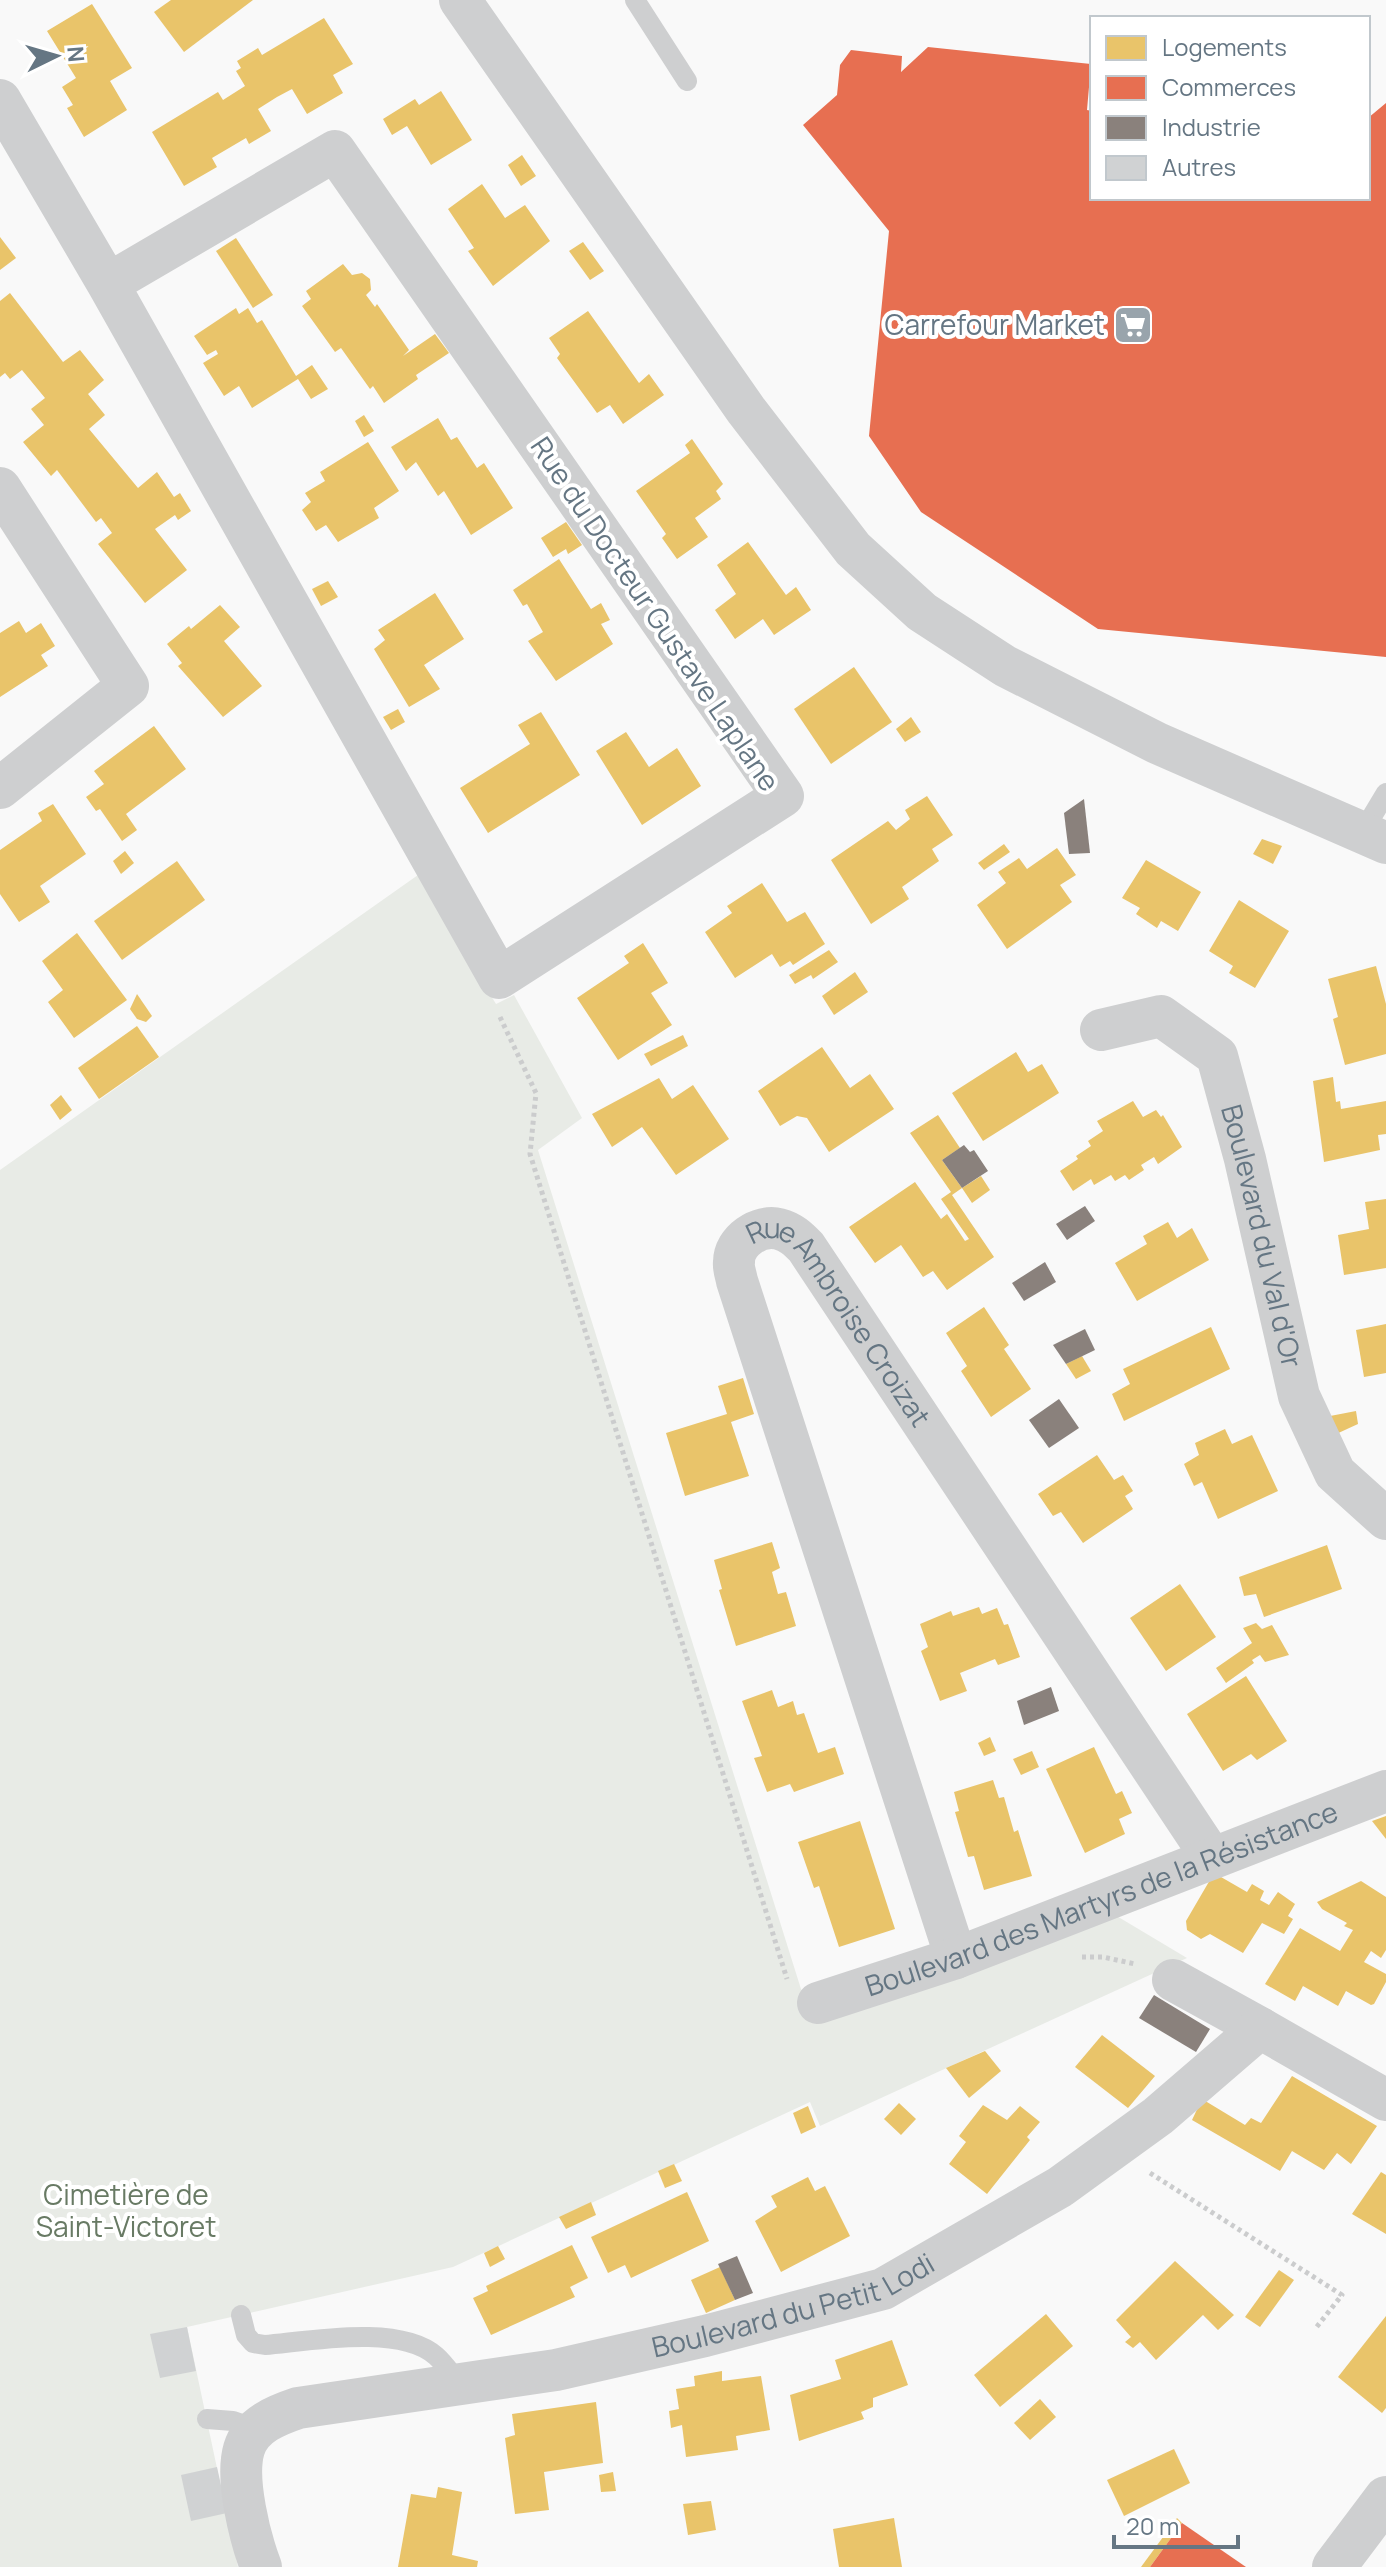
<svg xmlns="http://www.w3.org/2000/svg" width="1386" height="2567" viewBox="0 0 1386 2567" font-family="Manrope,sans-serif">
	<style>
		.green { fill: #e8ebe6 }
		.homes { fill: #e9c46a }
		.shops { fill: #e76f51 }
		.industry { fill: #8a817c }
		.building { fill: #d0d2d3 }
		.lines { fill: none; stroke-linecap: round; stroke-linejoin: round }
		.path { stroke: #cbcccd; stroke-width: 5; stroke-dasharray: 4 4; stroke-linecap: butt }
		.service { stroke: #cecfd0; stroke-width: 20 }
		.minor { stroke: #cecfd0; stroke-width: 42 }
		.tertiary { stroke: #cecfd0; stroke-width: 44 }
		.labels { text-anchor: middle; stroke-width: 8; stroke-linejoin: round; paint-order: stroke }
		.poi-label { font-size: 28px; fill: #657683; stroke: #fff; text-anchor: end }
		.street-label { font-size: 28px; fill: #657683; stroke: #fff }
		.park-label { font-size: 28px; fill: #687a64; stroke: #fff }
	</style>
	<rect width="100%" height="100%" fill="#f9f9f9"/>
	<polygon class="green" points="418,875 496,1004 514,995 582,1118 538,1150 811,2021 1110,1912 1187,1958 820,2126 810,2102 453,2267 187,2327 238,2567 0,2567 0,1170"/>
	<g class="homes">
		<polygon points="171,0 253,0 184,52 154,12"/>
		<polygon points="92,4 132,68 110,81 127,110 84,137 67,108 73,105 62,87 76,78 47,31"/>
		<polygon points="324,18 353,64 333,75 343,93 307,114 292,89 277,97 258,109 271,131 249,144 246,138 212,158 217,167 184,186 152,132 218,92 223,100 245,86 236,71 241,68 237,61 258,48 262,55"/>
		<polygon points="441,91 472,140 431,165 407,126 392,135 383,119 415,99 419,105"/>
		<polygon points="522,155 536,176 521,186 508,165"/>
		<polygon points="482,184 505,218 525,205 550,241 493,286 468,251 474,248 448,209"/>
		<polygon points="0,237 16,258 0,270"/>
		<polygon points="236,238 273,295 253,308 216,251"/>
		<polygon points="583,242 604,271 590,280 569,251"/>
		<polygon points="343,264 352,275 362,273 370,279 371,290 366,295 375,307 377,304 409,350 403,356 435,334 449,353 416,375 418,379 384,403 373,386 370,389 341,348 335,352 302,306 311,299 306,291"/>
		<polygon points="10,293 63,362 80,350 104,380 88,394 105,415 89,429 138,488 157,472 174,497 180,493 191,511 178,520 175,515 155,529 187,570 145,603 98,544 112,533 101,518 96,522 57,470 51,476 23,442 44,425 31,409 45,398 22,370 10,379 5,373 0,377 0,301"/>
		<polygon points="236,308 239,314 248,308 257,323 262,320 296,376 312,365 328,389 311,399 298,379 252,408 239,386 224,396 203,363 218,354 216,350 207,355 194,336"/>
		<polygon points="588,311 639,383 649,374 664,395 623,424 610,405 597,413 557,358 560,354 549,338"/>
		<polygon points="364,415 374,431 364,437 355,421"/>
		<polygon points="438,418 451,440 457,437 477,468 484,463 513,508 471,535 444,491 438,496 416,462 406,471 391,447"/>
		<polygon points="692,439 723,484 716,491 721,499 695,518 708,537 677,559 662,538 666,534 636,491 690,453 685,445"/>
		<polygon points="368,442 399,491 374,508 379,518 338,542 326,525 316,531 302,510 311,502 305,493 325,481 320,472"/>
		<polygon points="566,522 582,545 568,554 566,549 553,557 541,538"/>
		<polygon points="748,542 786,595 796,587 811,610 774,635 763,619 735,639 715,610 736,594 717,565"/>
		<polygon points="559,559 591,609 601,603 610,620 601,624 613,644 556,681 528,641 543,632 527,604 523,606 513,590"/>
		<polygon points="328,581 338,597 321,606 312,589"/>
		<polygon points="435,593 464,639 424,665 440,689 409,707 374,649 385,640 378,630"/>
		<polygon points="220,605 240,627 224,641 262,686 223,717 178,666 182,663 167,644 189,626 191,629"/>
		<polygon points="19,621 26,633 41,623 55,646 41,655 48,666 0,697 0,633"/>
		<polygon points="854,667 892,722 831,764 794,709"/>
		<polygon points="398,709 405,722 391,730 383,717"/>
		<polygon points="541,712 580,775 488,833 460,788 530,744 518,725"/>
		<polygon points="911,717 921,732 905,742 896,729"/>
		<polygon points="154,726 186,769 126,814 137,830 122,841 100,809 96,811 86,797 104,784 94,771"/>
		<polygon points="626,732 649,767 677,748 701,786 642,825 596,751"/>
		<polygon points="927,796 953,835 932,849 939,861 902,887 909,899 871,924 831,860 888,821 896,830 910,819 905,810"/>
		<polygon points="53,804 86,854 40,886 50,902 19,922 0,894 0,850 42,821 38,813"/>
		<polygon points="1262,839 1282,846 1273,864 1253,854"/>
		<polygon points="1004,844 1010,852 984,870 978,863"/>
		<polygon points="1057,848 1076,875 1060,885 1072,902 1007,949 977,905 1006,883 998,872 1019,858 1027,869"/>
		<polygon points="125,851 134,863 121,874 113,861"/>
		<polygon points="1146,860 1201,892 1178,931 1161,921 1157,928 1136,914 1140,908 1122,898"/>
		<polygon points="177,861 205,900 122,960 94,921"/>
		<polygon points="762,883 787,922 805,912 825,944 793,965 790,961 780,967 772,954 735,978 705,932 732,913 727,906"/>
		<polygon points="1239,900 1289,931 1255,988 1229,973 1233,966 1209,951"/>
		<polygon points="77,933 127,1000 74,1038 48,1002 63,990 42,961"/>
		<polygon points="643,943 668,983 651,993 672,1025 618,1060 577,998 629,963 624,956"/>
		<polygon points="829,950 838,962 813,979 811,975 795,984 789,975"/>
		<polygon points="1376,966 1386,1004 1386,1054 1345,1065 1333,1019 1338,1017 1328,979"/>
		<polygon points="855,972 868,992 834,1015 822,996"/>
		<polygon points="137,994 152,1016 146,1022 137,1019 130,1009"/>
		<polygon points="137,1026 159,1057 99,1099 78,1068"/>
		<polygon points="683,1035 688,1046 651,1066 644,1054"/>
		<polygon points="822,1047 850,1088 870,1074 894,1109 829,1152 807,1118 797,1116 780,1126 758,1091"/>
		<polygon points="1016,1052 1028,1072 1042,1064 1059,1093 983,1141 952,1093"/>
		<polygon points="1333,1077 1336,1102 1340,1101 1341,1109 1386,1101 1386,1134 1378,1135 1380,1150 1324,1162 1313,1081"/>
		<polygon points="659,1078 672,1099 693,1085 729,1139 676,1175 642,1127 612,1147 592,1114"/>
		<polygon points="61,1095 72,1110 60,1120 50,1105"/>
		<polygon points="1133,1101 1143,1117 1156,1110 1161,1117 1163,1115 1182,1147 1158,1164 1154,1157 1141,1165 1144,1170 1129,1180 1125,1175 1115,1181 1111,1175 1094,1185 1091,1179 1073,1191 1060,1171 1078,1159 1076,1156 1091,1146 1088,1141 1103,1131 1097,1121"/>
		<polygon points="938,1115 960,1148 942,1160 962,1188 952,1195 994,1257 947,1290 933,1271 923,1277 901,1245 875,1263 849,1227 915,1182 941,1219 947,1214 965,1241 969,1239 941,1199 951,1192 910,1133"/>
		<polygon points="981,1176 990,1190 972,1203 962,1188"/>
		<polygon points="1386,1199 1386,1268 1344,1275 1338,1235 1369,1229 1365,1202"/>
		<polygon points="1168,1222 1177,1238 1192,1228 1209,1260 1137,1301 1115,1263 1147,1244 1143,1236"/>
		<polygon points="984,1307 1009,1345 1004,1349 1031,1389 991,1417 961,1371 967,1366 946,1333"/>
		<polygon points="1386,1324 1386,1373 1364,1377 1356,1330"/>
		<polygon points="1211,1327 1230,1369 1124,1421 1112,1394 1130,1384 1123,1369"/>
		<polygon points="1082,1356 1091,1371 1076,1379 1066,1364"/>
		<polygon points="743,1378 754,1414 731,1422 749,1476 685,1496 666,1433 727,1414 718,1386"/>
		<polygon points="1356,1411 1358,1424 1334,1435 1325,1417"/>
		<polygon points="1225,1429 1232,1444 1252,1435 1278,1491 1218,1519 1202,1482 1194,1486 1184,1464 1199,1455 1195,1443"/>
		<polygon points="1097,1455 1114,1480 1123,1475 1133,1491 1125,1496 1133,1509 1083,1543 1061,1512 1053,1516 1038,1494"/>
		<polygon points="772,1542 780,1568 772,1572 778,1594 786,1592 796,1626 736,1646 719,1590 722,1589 714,1560"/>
		<polygon points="1327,1545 1342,1589 1264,1617 1256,1594 1244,1596 1239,1577"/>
		<polygon points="1180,1584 1216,1637 1166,1671 1130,1618"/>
		<polygon points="979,1607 982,1614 997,1608 1004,1625 1008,1624 1020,1657 998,1665 995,1659 960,1673 967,1691 940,1701 921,1651 928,1647 920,1624 951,1611 953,1616"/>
		<polygon points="1256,1623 1262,1629 1272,1625 1289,1655 1265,1662 1260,1655 1252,1660 1254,1663 1226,1683 1216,1668 1252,1643 1243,1628"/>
		<polygon points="1246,1676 1287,1741 1257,1760 1251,1754 1223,1771 1187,1714"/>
		<polygon points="772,1690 778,1707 793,1701 797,1715 804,1713 818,1753 835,1747 844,1774 794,1792 790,1784 767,1792 754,1758 762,1756 742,1701"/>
		<polygon points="990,1737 996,1751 984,1756 978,1743"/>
		<polygon points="1094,1747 1116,1794 1122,1791 1132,1813 1119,1819 1125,1834 1085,1853 1046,1769"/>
		<polygon points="1032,1751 1039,1767 1021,1775 1013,1759"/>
		<polygon points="993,1780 999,1798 1004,1797 1014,1832 1018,1830 1032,1876 984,1890 974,1856 968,1857 955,1812 959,1811 954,1792"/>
		<polygon points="1386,1816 1386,1839 1372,1821"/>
		<polygon points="860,1821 895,1929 839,1947 819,1886 814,1888 798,1842"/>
		<polygon points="1214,1873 1247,1892 1252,1884 1264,1891 1260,1900 1269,1905 1278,1892 1295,1904 1288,1916 1293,1919 1284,1934 1262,1923 1243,1953 1210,1934 1201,1939 1187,1930 1186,1921"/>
		<polygon points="1361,1881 1386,1897 1386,1950 1381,1958 1371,1951 1364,1962 1386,1974 1386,1982 1374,2004 1371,2005 1346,1991 1338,2006 1303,1986 1295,2001 1265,1984 1300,1928 1340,1951 1353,1930 1344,1926 1347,1923 1322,1909 1317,1902"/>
		<polygon points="1102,2035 1155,2076 1128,2108 1075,2067"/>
		<polygon points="985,2051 1001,2071 969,2098 946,2068"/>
		<polygon points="1292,2076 1377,2126 1351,2164 1337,2153 1324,2170 1292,2151 1280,2171 1192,2120 1202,2099 1245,2125 1251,2118 1261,2123"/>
		<polygon points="899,2103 916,2119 901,2135 884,2119"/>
		<polygon points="983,2105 1007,2120 1020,2106 1040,2122 1027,2137 1030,2140 987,2194 949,2164 966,2142 959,2136"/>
		<polygon points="808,2106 816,2127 801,2134 793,2113"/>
		<polygon points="674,2164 682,2181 665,2188 658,2171"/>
		<polygon points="1381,2172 1386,2175 1386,2234 1352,2214"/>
		<polygon points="808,2177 815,2191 825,2186 850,2236 781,2272 755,2221 777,2207 771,2196"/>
		<polygon points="687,2192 709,2241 631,2278 625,2265 608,2273 591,2237"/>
		<polygon points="591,2202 596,2215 566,2229 559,2217"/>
		<polygon points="572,2245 588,2278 570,2287 575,2297 491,2335 473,2298 488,2291 486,2286"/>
		<polygon points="498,2246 505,2259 490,2267 484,2253"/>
		<polygon points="1175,2261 1234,2315 1218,2330 1203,2315 1156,2360 1140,2342 1133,2348 1125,2342 1131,2337 1116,2320"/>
		<polygon points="720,2267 735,2300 706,2313 691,2280"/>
		<polygon points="1279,2270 1294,2280 1260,2327 1245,2317"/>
		<polygon points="1046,2314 1073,2346 1000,2407 974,2375"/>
		<polygon points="1386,2316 1386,2408 1382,2413 1338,2377"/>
		<polygon points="892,2340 908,2385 873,2398 873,2407 861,2412 864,2419 799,2441 790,2395 841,2379 835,2360"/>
		<polygon points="722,2371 722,2381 761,2376 770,2430 736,2436 738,2450 686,2457 682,2425 671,2428 669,2411 679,2409 676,2389 695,2386 694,2376"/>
		<polygon points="1040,2399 1056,2417 1030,2440 1014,2423"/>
		<polygon points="596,2402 603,2463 544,2472 549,2510 515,2514 505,2438 515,2435 512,2414"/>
		<polygon points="1174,2449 1190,2483 1124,2516 1107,2480"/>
		<polygon points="613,2472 616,2491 601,2492 599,2475"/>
		<polygon points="438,2487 462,2492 452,2555 478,2561 477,2567 398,2567 411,2494 436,2498"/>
		<polygon points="711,2501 716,2530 688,2535 683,2504"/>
		<polygon points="894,2518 902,2567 839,2567 833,2529"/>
		<polygon points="1177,2518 1182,2523 1150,2567 1141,2567"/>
	</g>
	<g class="shops">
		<polygon points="928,47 1091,64 1087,110 1092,111 1092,198 1368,198 1368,118 1386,103 1386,657 1098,629 921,512 869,436 889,231 803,125 837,95 840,65 851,50 902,56 901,72"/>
		<polygon points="1182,2523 1246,2567 1150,2567"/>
	</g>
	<g class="industry">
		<polygon points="1084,799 1090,853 1069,854 1064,813"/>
		<polygon points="964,1145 970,1152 974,1150 988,1171 962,1188 942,1160"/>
		<polygon points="1085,1206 1095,1221 1067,1240 1056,1224"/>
		<polygon points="1045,1262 1056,1282 1024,1301 1012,1283"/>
		<polygon points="1085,1329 1095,1350 1066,1364 1053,1345"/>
		<polygon points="1059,1399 1079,1428 1049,1448 1029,1420"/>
		<polygon points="1051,1687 1059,1711 1024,1725 1017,1701"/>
		<polygon points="1154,1995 1210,2029 1196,2052 1139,2018"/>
		<polygon points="737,2256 753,2293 735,2300 718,2264"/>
	</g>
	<g class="building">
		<polygon points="187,2327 196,2371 160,2378 150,2334"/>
		<polygon points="217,2467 227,2513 191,2521 181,2475"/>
	</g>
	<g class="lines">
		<g class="path">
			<polyline points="500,1017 536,1093 530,1154 787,1979"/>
			<polyline points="1082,1957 1103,1957 1135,1964"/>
			<polyline points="1150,2173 1342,2295 1315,2329"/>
		</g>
		<g class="service">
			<polyline points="635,0 687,81"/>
			<polyline points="1362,833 1386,793"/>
			<path d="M241,2315L246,2335L253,2343L265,2345C310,2341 400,2324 436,2356C445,2364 452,2375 460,2384"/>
			<polyline points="207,2419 233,2421 257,2429"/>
		</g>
		<g class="minor">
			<polyline points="460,0 746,410 853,549 922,612 1005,666 1157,743 1386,843"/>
			<polyline points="0,100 108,284 499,978 783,796 335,151 108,284"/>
			<polyline points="0,488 128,686 0,788"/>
			<path id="s1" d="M1101,1030L1161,1016L1217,1056L1245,1159L1299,1396L1335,1473L1386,1519"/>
			<path id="s2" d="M956,1958L737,1281C736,1275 733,1268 734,1262C734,1241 759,1224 779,1229C791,1232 798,1239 806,1247L1212,1858"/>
			<polyline points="1173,1980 1260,2028"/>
			<path id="s3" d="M818,2003L956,1958L1386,1791"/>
			<path id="s4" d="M261,2567C250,2538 235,2479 244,2449C251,2425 277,2415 298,2408L556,2370L705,2336L883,2289L1060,2187L1158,2116L1260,2028L1386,2100"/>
		</g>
		<polyline class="tertiary" points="1334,2567 1386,2498"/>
	</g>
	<defs>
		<g id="supermarket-square" transform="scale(2)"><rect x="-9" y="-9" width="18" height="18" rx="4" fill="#99a4ac" stroke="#fff"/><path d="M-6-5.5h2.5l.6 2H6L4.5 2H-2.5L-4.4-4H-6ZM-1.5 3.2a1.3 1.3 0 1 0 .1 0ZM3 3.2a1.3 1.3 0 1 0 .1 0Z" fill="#fff"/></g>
	</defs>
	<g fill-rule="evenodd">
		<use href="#supermarket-square" x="1133" y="325"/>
	</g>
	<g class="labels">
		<g class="poi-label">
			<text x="1105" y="335">Carrefour Market</text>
		</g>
		<g class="street-label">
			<text transform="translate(655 614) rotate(56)" y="10">Rue du Docteur Gustave Laplane</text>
			<text dy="10" stroke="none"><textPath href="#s1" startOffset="316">Boulevard du Val d'Or</textPath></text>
			<text dy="10" stroke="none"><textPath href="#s2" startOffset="900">Rue Ambroise Croizat</textPath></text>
			<text dy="10" stroke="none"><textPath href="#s3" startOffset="302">Boulevard des Martyrs de la Résistance</textPath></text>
			<text dy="10" stroke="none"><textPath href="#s4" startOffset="698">Boulevard du Petit Lodi</textPath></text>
		</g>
		<g class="park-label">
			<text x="126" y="2205">Cimetière de<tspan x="126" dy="32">Saint-Victoret</tspan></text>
		</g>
	</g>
	<rect x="1090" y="16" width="280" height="184" fill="#ffffff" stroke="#c1c8cd" stroke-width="2"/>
	<rect x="1106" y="36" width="40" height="24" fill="#e9c46a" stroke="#c1c8cd" stroke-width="2"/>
	<text x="1162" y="56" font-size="24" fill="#657683">Logements</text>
	<rect x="1106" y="76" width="40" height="24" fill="#e76f51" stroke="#c1c8cd" stroke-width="2"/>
	<text x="1162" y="96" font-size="24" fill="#657683">Commerces</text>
	<rect x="1106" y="116" width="40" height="24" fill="#8a817c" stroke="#c1c8cd" stroke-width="2"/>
	<text x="1162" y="136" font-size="24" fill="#657683">Industrie</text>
	<rect x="1106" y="156" width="40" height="24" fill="#d0d2d3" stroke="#c1c8cd" stroke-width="2"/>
	<text x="1162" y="176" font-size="24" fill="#657683">Autres</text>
	<g transform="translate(56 56) rotate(85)" stroke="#ffffff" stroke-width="6" paint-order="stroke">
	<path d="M0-6L14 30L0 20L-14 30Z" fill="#657683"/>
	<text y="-12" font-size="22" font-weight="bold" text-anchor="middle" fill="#657683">N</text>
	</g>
	<path d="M1114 2535v12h124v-12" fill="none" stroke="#657683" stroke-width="4"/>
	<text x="1126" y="2535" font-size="24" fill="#657683" stroke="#ffffff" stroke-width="6" paint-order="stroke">20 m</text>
</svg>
